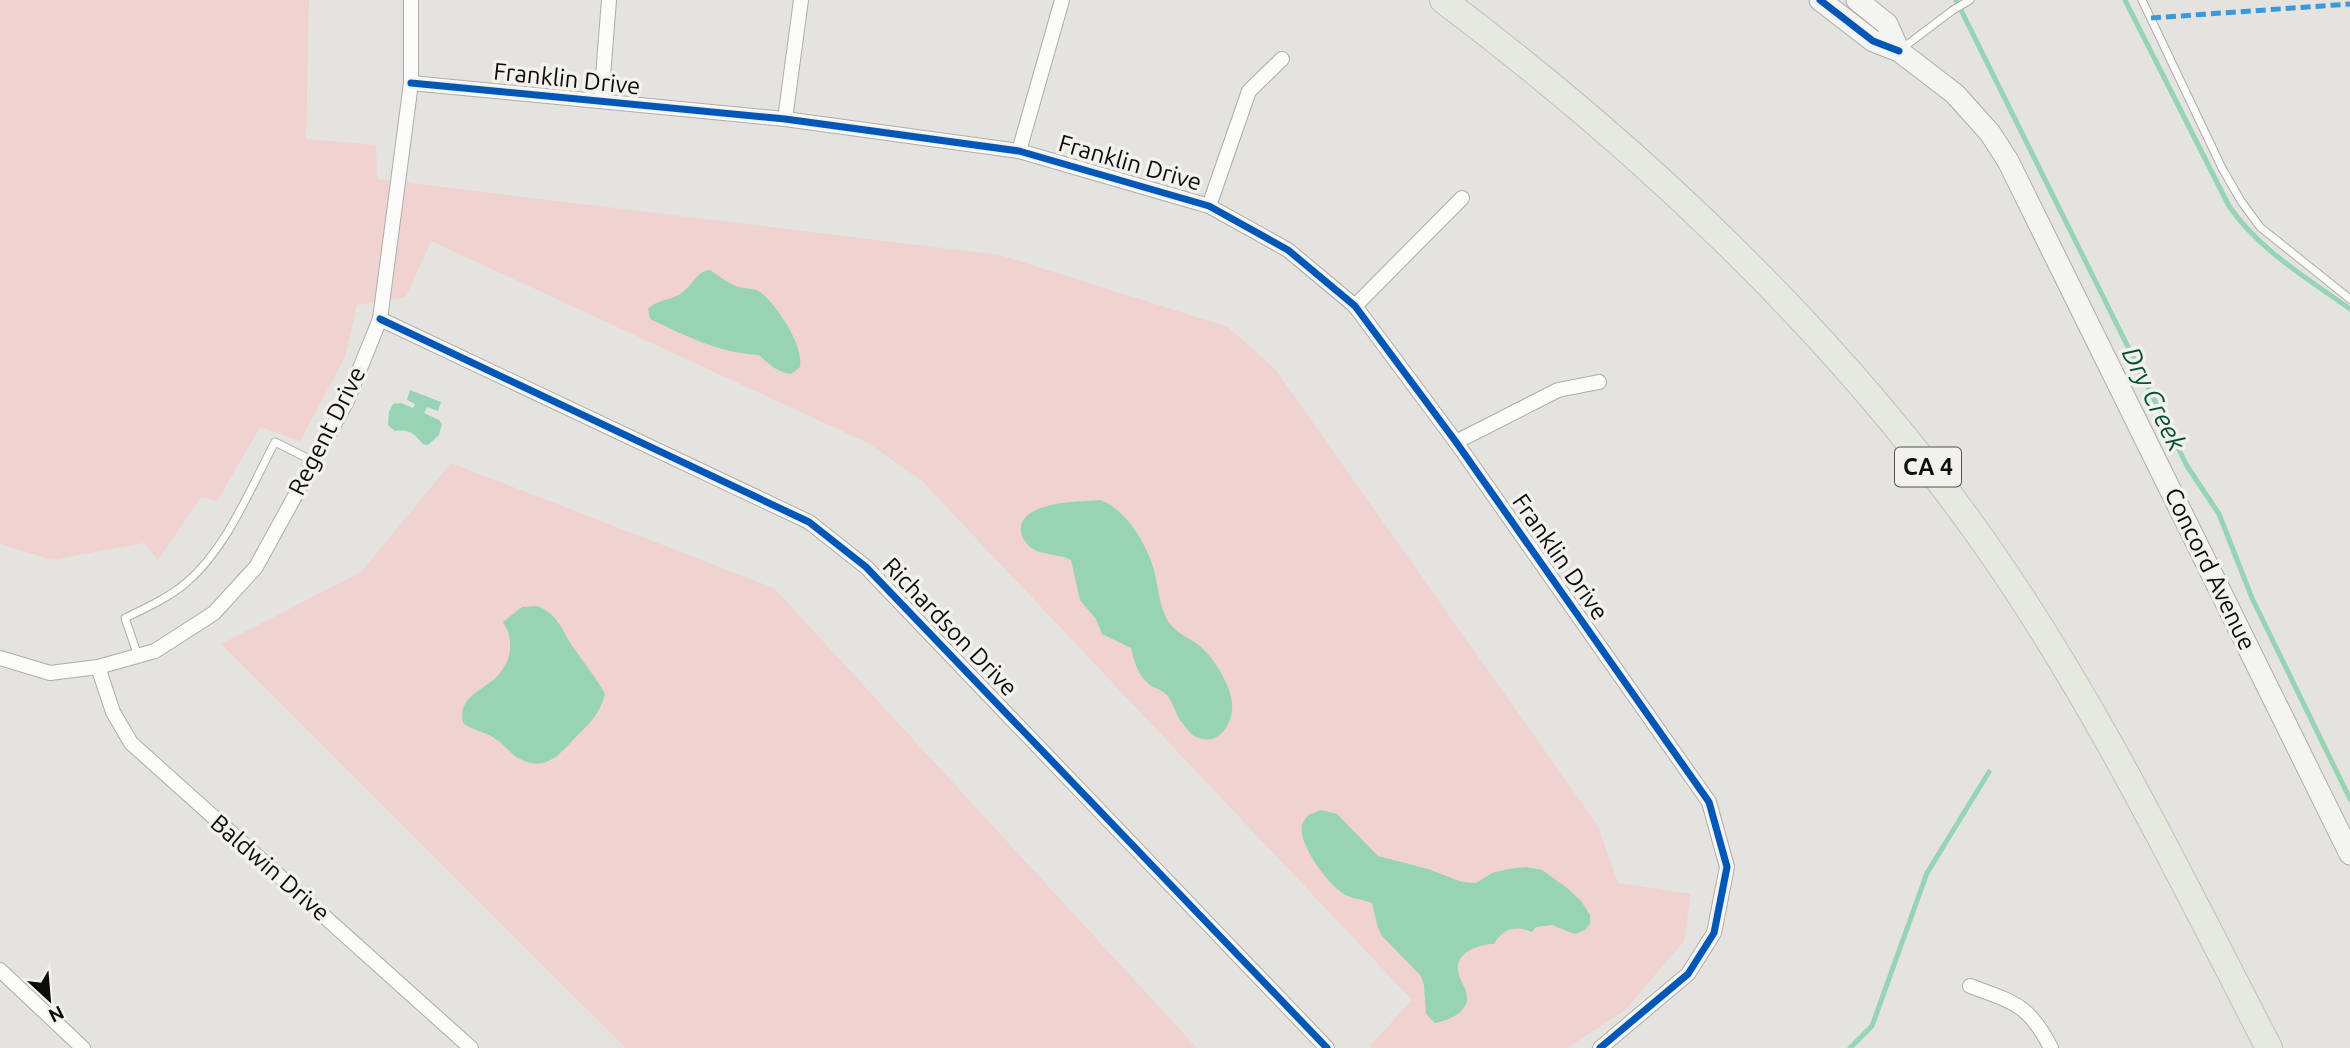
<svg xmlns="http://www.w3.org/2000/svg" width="2350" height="1048" viewBox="0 0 2350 1048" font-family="Ubuntu,sans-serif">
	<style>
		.green { fill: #f0d2d0 }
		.water { fill: #96d4b5 }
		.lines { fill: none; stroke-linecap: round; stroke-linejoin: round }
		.stream { stroke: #96d4b5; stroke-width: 5 }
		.lane-casing { stroke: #adacaa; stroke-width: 9 }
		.street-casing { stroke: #adacaa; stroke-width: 16 }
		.secondary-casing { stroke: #adacaa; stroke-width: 23 }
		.highway-casing { stroke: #c0bfbe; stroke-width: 28 }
		.lane { stroke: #fbfbfa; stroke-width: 7 }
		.street { stroke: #fbfbfa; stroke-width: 14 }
		.secondary { stroke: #f4f5f3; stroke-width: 21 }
		.highway { stroke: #e6e9e0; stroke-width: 26 }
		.quiet { stroke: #3a99dd; stroke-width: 5; stroke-dasharray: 10 5; stroke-linecap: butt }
		.cycleway-casing { stroke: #f3f1eb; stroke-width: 11 }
		.cycleway { stroke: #0057b8; stroke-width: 7 }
		.labels { text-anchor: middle; stroke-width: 7; stroke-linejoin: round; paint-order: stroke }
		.shield { fill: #f3f1eb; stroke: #51504d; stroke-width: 2 }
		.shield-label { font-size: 23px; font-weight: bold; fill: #0c0b09 }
		.street-label { font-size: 24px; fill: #0c0b09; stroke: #f3f1eb }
		.water-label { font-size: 26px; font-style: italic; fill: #055135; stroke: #f3f1eb }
	</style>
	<rect width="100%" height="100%" fill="#e4e3e0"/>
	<g class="green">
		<polygon points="0,0 309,0 306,139 376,145 377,179 1000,255 1228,327 1275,369 1598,826 1618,883 1691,894 1684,941 1625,1010 1567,1048 1373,1048 1370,1046 1412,1000 922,481 868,443 431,241 406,297 357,305 345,357 300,441 260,427 217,501 201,497 158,560 144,543 52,560 0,544"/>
		<polygon points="451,463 774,588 1197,1048 626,1048 221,644 361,572"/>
	</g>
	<g class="water">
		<path d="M710,270C719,276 729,284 739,287C746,289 754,288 760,292C777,305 804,346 800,367L791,374C777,372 769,364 759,355C719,353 686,336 650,319L648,309C659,298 673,301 684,291C694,283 697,271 710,270Z"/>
		<path d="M410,390L441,402L438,411L427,407L424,413L439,420L442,424L439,435L428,445L423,444C414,434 410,429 395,431L388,425L389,412L393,404L401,403L413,408L415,404L407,400Z"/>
		<path d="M1100,500C1124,508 1144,540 1152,564C1159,583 1158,609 1171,625C1179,635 1192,639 1201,647C1215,660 1227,680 1231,697C1237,719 1220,750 1194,736C1189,733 1184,724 1180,720C1175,712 1173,703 1168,696C1163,690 1156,689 1150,685C1138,676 1134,661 1131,648L1102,634L1096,619L1080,600L1071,560C1058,553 1040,556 1029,546C1025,542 1022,538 1021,532C1017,501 1079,502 1100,500Z"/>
		<path d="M537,606C557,613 562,630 573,647C584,663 596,677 605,694C600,713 591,722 578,735C560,753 546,774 518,758C510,753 505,745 497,740C487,732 473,731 463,723C458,700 476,693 492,681C511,666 516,641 503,622L522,607Z"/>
		<path d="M1321,810L1337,814L1378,856L1428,869L1462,882L1476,883L1492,873L1508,869L1526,867L1542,870L1567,888L1581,901L1590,915V924L1585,930L1575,934L1552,925L1536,927L1532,932C1516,925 1503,928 1494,944C1480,944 1455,952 1458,971C1459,980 1467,988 1467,997C1468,1013 1447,1021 1435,1023L1426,1014L1424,985L1421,976L1382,936L1378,928L1372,903C1362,899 1349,899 1341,892C1326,881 1298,844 1302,825C1303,821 1306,818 1308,815Z"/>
	</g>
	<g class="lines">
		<g class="stream">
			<polyline points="1956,0 2187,466 2219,514 2252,598 2350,799"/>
			<path d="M2125,0L2229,206C2259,250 2307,278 2350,309"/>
			<polyline points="1850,1048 1872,1026 1927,873 1989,772"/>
		</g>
		<g class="lane-casing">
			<g id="lane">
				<polyline points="2142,0 2222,168 2241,201 2260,227 2350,299"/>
				<polyline points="1900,50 1953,10 1970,0"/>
				<path d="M138,656L125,618C146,608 168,598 186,583C227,548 250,489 275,442L313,461"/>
			</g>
		</g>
		<g class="street-casing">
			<g id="street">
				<polyline points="411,83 785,119 1019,151 1209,206 1288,250 1355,306 1456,442 1709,802 1727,867 1714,933 1688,974 1600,1048"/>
				<polyline points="601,101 609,0"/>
				<polyline points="785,119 801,0"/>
				<polyline points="1019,151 1062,0"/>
				<polyline points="1209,206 1249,91 1282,59"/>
				<polyline points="1355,306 1462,198"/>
				<polyline points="380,319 809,522 866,567 1327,1048"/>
				<polyline points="1456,442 1558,390 1599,382"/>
				<polyline points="0,658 50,673 98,667 155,651 214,613 256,567 346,403 380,319 411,83 411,0"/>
				<polyline points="98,667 113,712 131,743 471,1048"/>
				<polyline points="0,970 83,1048"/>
				<path d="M1970,986C2013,1002 2029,1004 2051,1048"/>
			</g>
		</g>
		<g class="secondary-casing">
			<g id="secondary">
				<polyline points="1820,0 1873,41 1899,51 1955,94 1990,133 2008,161 2350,854"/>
				<polyline points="1857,0 1887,24 1899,51"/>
			</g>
		</g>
		<g class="highway-casing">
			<path id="highway" d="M1443,0C1641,149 1835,332 1979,535C2093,695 2179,874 2269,1048"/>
		</g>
		<use href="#lane" class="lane"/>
		<use href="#street" class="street"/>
		<use href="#secondary" class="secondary"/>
		<use href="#highway" class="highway"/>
		<polyline class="quiet" points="2151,18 2350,4"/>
		<g class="cycleway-casing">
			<g id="cycleway">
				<polyline points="1820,0 1873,41 1899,51"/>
				<polyline points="411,83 785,119 1019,151 1209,206 1288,250 1355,306 1456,442 1709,802 1727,867 1714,933 1688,974 1600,1048"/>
				<polyline points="380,319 809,522 866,567 1327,1048"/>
			</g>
		</g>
		<use href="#cycleway" class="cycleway"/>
	</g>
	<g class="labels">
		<rect class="shield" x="1895" y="447.5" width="66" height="39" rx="5"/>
		<g class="shield-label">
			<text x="1928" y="475">CA 4</text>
		</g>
		<g class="street-label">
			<text transform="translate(567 79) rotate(6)" y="8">Franklin Drive</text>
			<text transform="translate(1130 163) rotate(16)" y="8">Franklin Drive</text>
			<text transform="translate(327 431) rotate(-63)" y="8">Regent Drive</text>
			<text transform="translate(1560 557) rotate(55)" y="8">Franklin Drive</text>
			<text transform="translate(2210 569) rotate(64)" y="8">Concord Avenue</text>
			<text transform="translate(950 627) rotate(46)" y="8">Richardson Drive</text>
			<text transform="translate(270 868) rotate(41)" y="8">Baldwin Drive</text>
		</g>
		<g class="water-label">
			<text transform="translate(2154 399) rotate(64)" y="9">Dry Creek</text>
		</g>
	</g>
	<g transform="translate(49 999) rotate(154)" stroke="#f3f1eb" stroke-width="5" paint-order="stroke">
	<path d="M0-5L12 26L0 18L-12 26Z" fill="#0c0b09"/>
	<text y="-10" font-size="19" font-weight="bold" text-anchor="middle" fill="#0c0b09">N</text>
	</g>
</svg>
